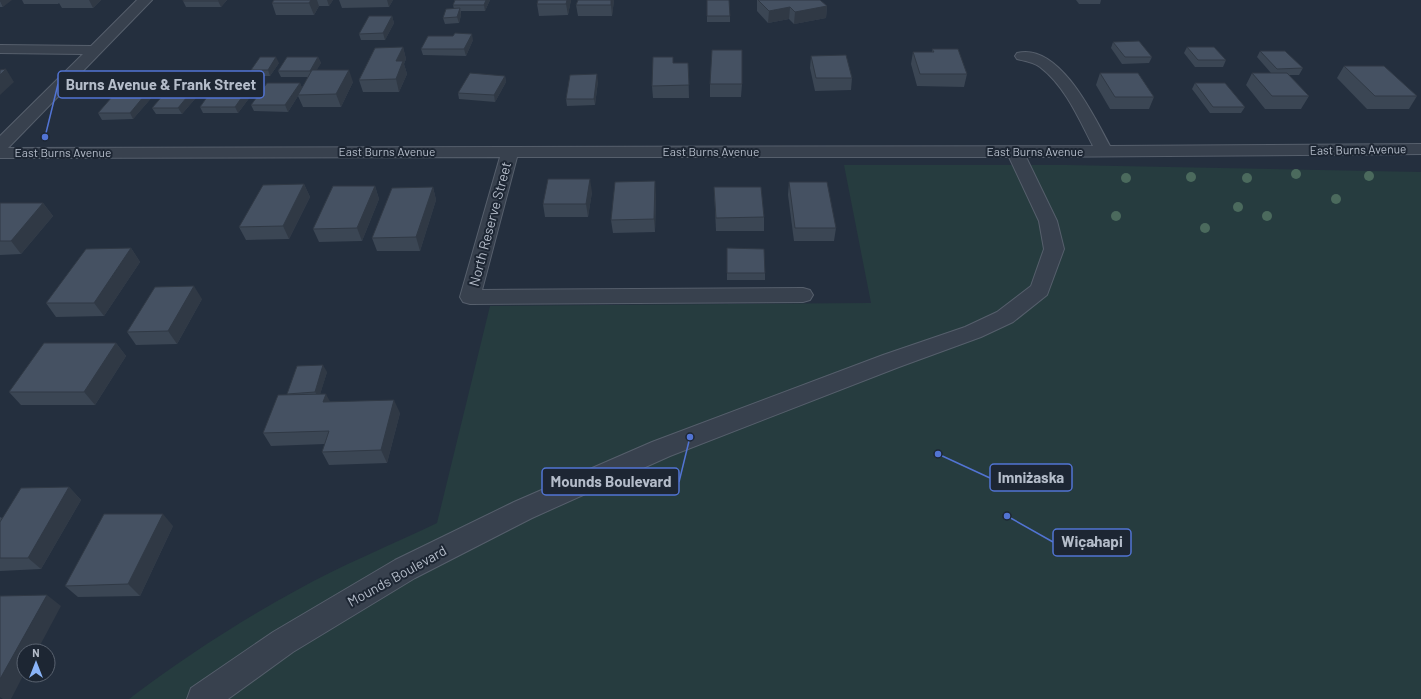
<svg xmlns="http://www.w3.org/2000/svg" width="1421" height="699" viewBox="0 0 1421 699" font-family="Barlow,sans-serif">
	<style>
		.green { fill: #263c3f }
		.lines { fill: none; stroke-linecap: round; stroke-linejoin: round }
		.minor-casing { stroke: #565f6c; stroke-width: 2 }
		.minor { fill: #38414e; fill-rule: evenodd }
		.tree { fill: #4b6a5d }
		.wall { fill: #3b4654 }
		.shaded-wall { fill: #303945 }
		.building { fill: #455162; stroke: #303945 }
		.labels { text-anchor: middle; stroke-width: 4; stroke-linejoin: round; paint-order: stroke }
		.far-street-label { font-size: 12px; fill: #b4bcc9; stroke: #1d2633 }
		.street-label { font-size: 14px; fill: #b4bcc9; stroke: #1d2633 }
		.leader { fill: none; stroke: #5274d3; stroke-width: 1.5 }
		.callout-dot { fill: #5274d3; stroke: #1d2633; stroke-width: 1.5 }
		.callout { fill: #1d2633; stroke: #5274d3; stroke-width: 1.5 }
		.callout-label { font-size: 15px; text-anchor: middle; font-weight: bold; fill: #b4bcc9 }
	</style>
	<rect width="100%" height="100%" fill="#242f3e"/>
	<path class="green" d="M844,165H1067L1421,172V699H129C182,659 238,622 297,590C342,565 391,545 437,523L490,306L871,303Z"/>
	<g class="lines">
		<g class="minor-casing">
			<path id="minor" d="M137,0H152L8,148L1093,146C1079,119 1065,86 1040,67C1033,62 1025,61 1017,59L1015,56L1017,53C1059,42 1094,116 1110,146L1421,144V154L1026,157L1057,221L1064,249L1047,295L1013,322L981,337L899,367L670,456L532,518L415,578L293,652L228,699H187L191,688L273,632L395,560L514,502L652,442L883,355L965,327L997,312L1031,286L1044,249L1039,221L1009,157H517L482,290L803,288L810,290L813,295L810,300L803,302L470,304L463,302L460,297L500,157L0,158V136L83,54L0,53V45L91,46Z"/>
		</g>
		<use href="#minor" class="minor"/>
	</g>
	<g class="tree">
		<circle cx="1296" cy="174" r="5"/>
		<circle cx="1369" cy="176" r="5"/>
		<circle cx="1191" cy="177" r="5"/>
		<circle cx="1126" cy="178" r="5"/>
		<circle cx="1247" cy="178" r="5"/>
		<circle cx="1336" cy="199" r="5"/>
		<circle cx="1238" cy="207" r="5"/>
		<circle cx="1116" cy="216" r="5"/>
		<circle cx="1267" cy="216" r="5"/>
		<circle cx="1205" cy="228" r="5"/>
	</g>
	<g class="wall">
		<polygon points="0,0 3,7 0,7"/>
		<polygon points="22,0 101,0 93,8 62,8 59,3 58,4 24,4"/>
		<polygon points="183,0 227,0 221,7 186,7 183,1"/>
		<polygon points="274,0 333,0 329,6 319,6 314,15 276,15 272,3"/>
		<polygon points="339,0 393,0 389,7 342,8"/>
		<polygon points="455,0 490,0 485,11 461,11 461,15 459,23 445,24 443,18 454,9 453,5"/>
		<polygon points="571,0 568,15 539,16 537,4"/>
		<polygon points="614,0 612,16 578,16 576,5"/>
		<polygon points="707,0 730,16 730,22 707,22"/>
		<polygon points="757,0 820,0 827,6 826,18 794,24 789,19 768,23 757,11"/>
		<polygon points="1076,0 1101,0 1100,4 1079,4"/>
		<polygon points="392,16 394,23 385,40 361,40 359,34"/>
		<polygon points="473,40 466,56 423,55 421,49"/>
		<polygon points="1113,42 1152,57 1149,63 1122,64 1111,48"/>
		<polygon points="403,47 406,59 404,64 407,74 399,92 363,92 359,80"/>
		<polygon points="1187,47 1226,60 1223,67 1195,67 1184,53"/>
		<polygon points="932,49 967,74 964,87 917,86 911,64 913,52 932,52"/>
		<polygon points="1260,51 1303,68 1299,75 1289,75 1309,96 1301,109 1265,109 1246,85 1252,73 1271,73 1257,57"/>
		<polygon points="811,56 852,78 851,90 815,91 810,68"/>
		<polygon points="318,57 321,63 316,70 353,82 341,107 303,107 298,96 288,112 254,111 251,105 300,83 302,88 308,77 281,77 278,71"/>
		<polygon points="279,63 270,76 254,76 251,70"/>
		<polygon points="673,63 688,63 689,98 653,98 652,86"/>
		<polygon points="1344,66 1417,96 1409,109 1367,109 1337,78"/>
		<polygon points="1100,73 1154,97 1149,109 1110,109 1096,85"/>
		<polygon points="505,76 506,82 495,102 459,99 458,93"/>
		<polygon points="598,81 595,105 567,106 566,99"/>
		<polygon points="1195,83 1245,107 1241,113 1210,113 1192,89"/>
		<polygon points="710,84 742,84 741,97 710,97"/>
		<polygon points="196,86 200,93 182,114 156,114 152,108"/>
		<polygon points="247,90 250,97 238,113 203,113 200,107"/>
		<polygon points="153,96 133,119 102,120 98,113"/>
		<polygon points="789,182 836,228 834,241 794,241 788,195"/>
		<polygon points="304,184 310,197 289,239 246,240 239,227"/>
		<polygon points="375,186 379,199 362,241 319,242 313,229"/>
		<polygon points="433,187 436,200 420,251 377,251 372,238"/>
		<polygon points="714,187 764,217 764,231 716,231"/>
		<polygon points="592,192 588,217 545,217 543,204"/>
		<polygon points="656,194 655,232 613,233 611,220"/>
		<polygon points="0,203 43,203 53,216 21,254 0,255"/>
		<polygon points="131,248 140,262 104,316 56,317 46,303"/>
		<polygon points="727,248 765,273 765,280 727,280"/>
		<polygon points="202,299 177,344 136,345 127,332"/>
		<polygon points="116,343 126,356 95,405 21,405 9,392"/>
		<polygon points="327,372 320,394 330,402 400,413 387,463 329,465 322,452 325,444 271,446 263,433 288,395 287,394"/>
		<polygon points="69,487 81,500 41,569 0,571 0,517 2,518"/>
		<polygon points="173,526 140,596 78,597 65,586"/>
	</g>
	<g class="shaded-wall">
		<polygon points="0,0 12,0 3,7 0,1"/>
		<polygon points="89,0 101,0 93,8"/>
		<polygon points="219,0 227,0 221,7 218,1"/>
		<polygon points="311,0 317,0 319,6 314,15 309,3"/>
		<polygon points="327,0 333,0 329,6"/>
		<polygon points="387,0 393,0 389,7"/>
		<polygon points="486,0 490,0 485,11 484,5"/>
		<polygon points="567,0 571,0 568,15 566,4"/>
		<polygon points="611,0 614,0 612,16 611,5"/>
		<polygon points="827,6 826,18 794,24 795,12"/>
		<polygon points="790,7 789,19 768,23 769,11"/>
		<polygon points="460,8 461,15 459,23 457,17"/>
		<polygon points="392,16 394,23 385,40 383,33"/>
		<polygon points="472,34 473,40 466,56 464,49"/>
		<polygon points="403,47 406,59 404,64 407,74 399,92 396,79 396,61"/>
		<polygon points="276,57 279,63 270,76 268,70"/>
		<polygon points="318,57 321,63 313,77 310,71"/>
		<polygon points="6,69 14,82 0,95 0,75"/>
		<polygon points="349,70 353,82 341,107 336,94"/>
		<polygon points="597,74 598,81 595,105 594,99"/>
		<polygon points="505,76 506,82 495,102 494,95"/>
		<polygon points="300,83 303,90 298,95 298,96 288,112 285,105"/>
		<polygon points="196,86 200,93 182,114 178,108"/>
		<polygon points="149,90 153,96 133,119 130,113"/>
		<polygon points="247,90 250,97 238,113 235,107"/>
		<polygon points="590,179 592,192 588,217 586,204"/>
		<polygon points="655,181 656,194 655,232 654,219"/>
		<polygon points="304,184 310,197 289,239 283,226"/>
		<polygon points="375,186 379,199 362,241 357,228"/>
		<polygon points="433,187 436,200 420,251 416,237"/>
		<polygon points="43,203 53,216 21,254 11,241"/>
		<polygon points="131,248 140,262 104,316 94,303"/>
		<polygon points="194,286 202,299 177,344 168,331"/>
		<polygon points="116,343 126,356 95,405 84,392"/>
		<polygon points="323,365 327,372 319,398 315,392"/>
		<polygon points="326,394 333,407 323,402"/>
		<polygon points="394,400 400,413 387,463 381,450"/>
		<polygon points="69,487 81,500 41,569 28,558"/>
		<polygon points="163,514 173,526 140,596 128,584"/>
		<polygon points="47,595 61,606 37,651 24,651 24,674 11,699 3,699 0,697 0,679"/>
	</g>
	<g class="building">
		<polygon points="183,0 219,0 218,1 183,1"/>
		<polygon points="274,0 311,0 309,3 272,3"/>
		<polygon points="455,0 486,0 484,5 453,5"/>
		<polygon points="538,0 567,0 566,4 537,4"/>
		<polygon points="578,0 611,0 611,5 576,5"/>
		<polygon points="707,0 729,0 730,16 707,16"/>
		<polygon points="758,0 820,0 827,6 795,12 790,7 769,11"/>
		<polygon points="460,8 457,17 443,18 446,9"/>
		<polygon points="369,16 392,16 383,33 359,34"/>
		<polygon points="455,33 472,34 464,49 421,49 428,36 453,36"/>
		<polygon points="1139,41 1152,57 1125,57 1113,42"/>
		<polygon points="403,47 396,61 403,61 396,79 359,80 375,48"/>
		<polygon points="1187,47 1214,47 1226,60 1198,60"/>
		<polygon points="932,49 958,49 967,74 920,74 913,52 934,52"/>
		<polygon points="712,50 742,50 742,84 710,84"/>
		<polygon points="1260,51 1285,51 1303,68 1277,69"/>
		<polygon points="846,55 852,78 816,78 811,56"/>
		<polygon points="260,57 276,57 268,70 251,70"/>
		<polygon points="287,57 318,57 310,71 278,71"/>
		<polygon points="653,57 673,57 673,63 688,63 689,85 652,86"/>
		<polygon points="1344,66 1384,66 1417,96 1375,96"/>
		<polygon points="6,69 0,75 0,70"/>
		<polygon points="312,70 349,70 336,94 298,95"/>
		<polygon points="470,73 505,76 494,95 458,93"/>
		<polygon points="1100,73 1138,73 1154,97 1115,97"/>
		<polygon points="1252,73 1287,73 1309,96 1272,96"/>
		<polygon points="597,74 594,99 566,99 570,75"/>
		<polygon points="267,83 300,83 285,105 251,105"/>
		<polygon points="1195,83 1225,83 1245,107 1213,107"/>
		<polygon points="171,86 196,86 178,108 152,108"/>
		<polygon points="118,90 149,90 130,113 98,113"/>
		<polygon points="212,90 247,90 235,107 200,107"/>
		<polygon points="548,179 590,179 586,204 543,204"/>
		<polygon points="655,181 654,219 611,220 615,182"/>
		<polygon points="789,182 827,182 836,228 795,228"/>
		<polygon points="304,184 283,226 239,227 263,185"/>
		<polygon points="333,186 375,186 357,228 313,229"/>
		<polygon points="433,187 416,237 372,238 392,188"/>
		<polygon points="714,187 761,187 764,217 716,218"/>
		<polygon points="0,203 43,203 11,241 0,241"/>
		<polygon points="131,248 94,303 46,303 86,249"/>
		<polygon points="727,248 764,249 765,273 727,273"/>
		<polygon points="194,286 168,331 127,332 155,287"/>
		<polygon points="44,343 116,343 84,392 9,392"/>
		<polygon points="323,365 315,392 287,394 297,366"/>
		<polygon points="326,394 323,402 394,400 381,450 322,452 329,431 263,433 278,395"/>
		<polygon points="69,487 28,558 0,558 0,522 21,488"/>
		<polygon points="104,514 163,514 128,584 65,586"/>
		<polygon points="47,595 0,679 0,596"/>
	</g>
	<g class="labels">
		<g class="far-street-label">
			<text transform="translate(1358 150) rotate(-1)" y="4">East Burns Avenue</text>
			<text x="387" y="156">East Burns Avenue</text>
			<text x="711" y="156">East Burns Avenue</text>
			<text x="1035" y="156">East Burns Avenue</text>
			<text x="63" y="157">East Burns Avenue</text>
		</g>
		<g class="street-label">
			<text transform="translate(490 224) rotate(-75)" y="5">North Reserve Street</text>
			<text transform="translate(397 576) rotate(-29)" y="5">Mounds Boulevard</text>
		</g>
	</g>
	<path class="leader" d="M45 137L58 84M938 454L990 478M690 437L679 482M1007 516L1053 542"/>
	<g class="callout-dot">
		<circle cx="45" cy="137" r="4"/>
		<circle cx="938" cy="454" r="4"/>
		<circle cx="690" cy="437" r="4"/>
		<circle cx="1007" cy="516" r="4"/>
	</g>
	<g class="callout">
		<rect x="58" y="71" width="206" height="27" rx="4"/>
		<rect x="990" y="464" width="82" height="27" rx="4"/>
		<rect x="542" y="468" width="137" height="27" rx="4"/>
		<rect x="1053" y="529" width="78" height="27" rx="4"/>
	</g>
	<g class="callout-label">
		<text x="161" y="90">Burns Avenue &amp; Frank Street</text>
		<text x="1031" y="483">Imniżaska</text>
		<text x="611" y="487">Mounds Boulevard</text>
		<text x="1092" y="547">Wic̣aḣapi</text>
	</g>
	<g transform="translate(36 663)"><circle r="19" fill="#1d2633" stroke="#59626f"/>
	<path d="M0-3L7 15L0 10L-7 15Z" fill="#8ab4f8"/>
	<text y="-6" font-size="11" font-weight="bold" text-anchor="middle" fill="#b4bcc9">N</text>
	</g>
</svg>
